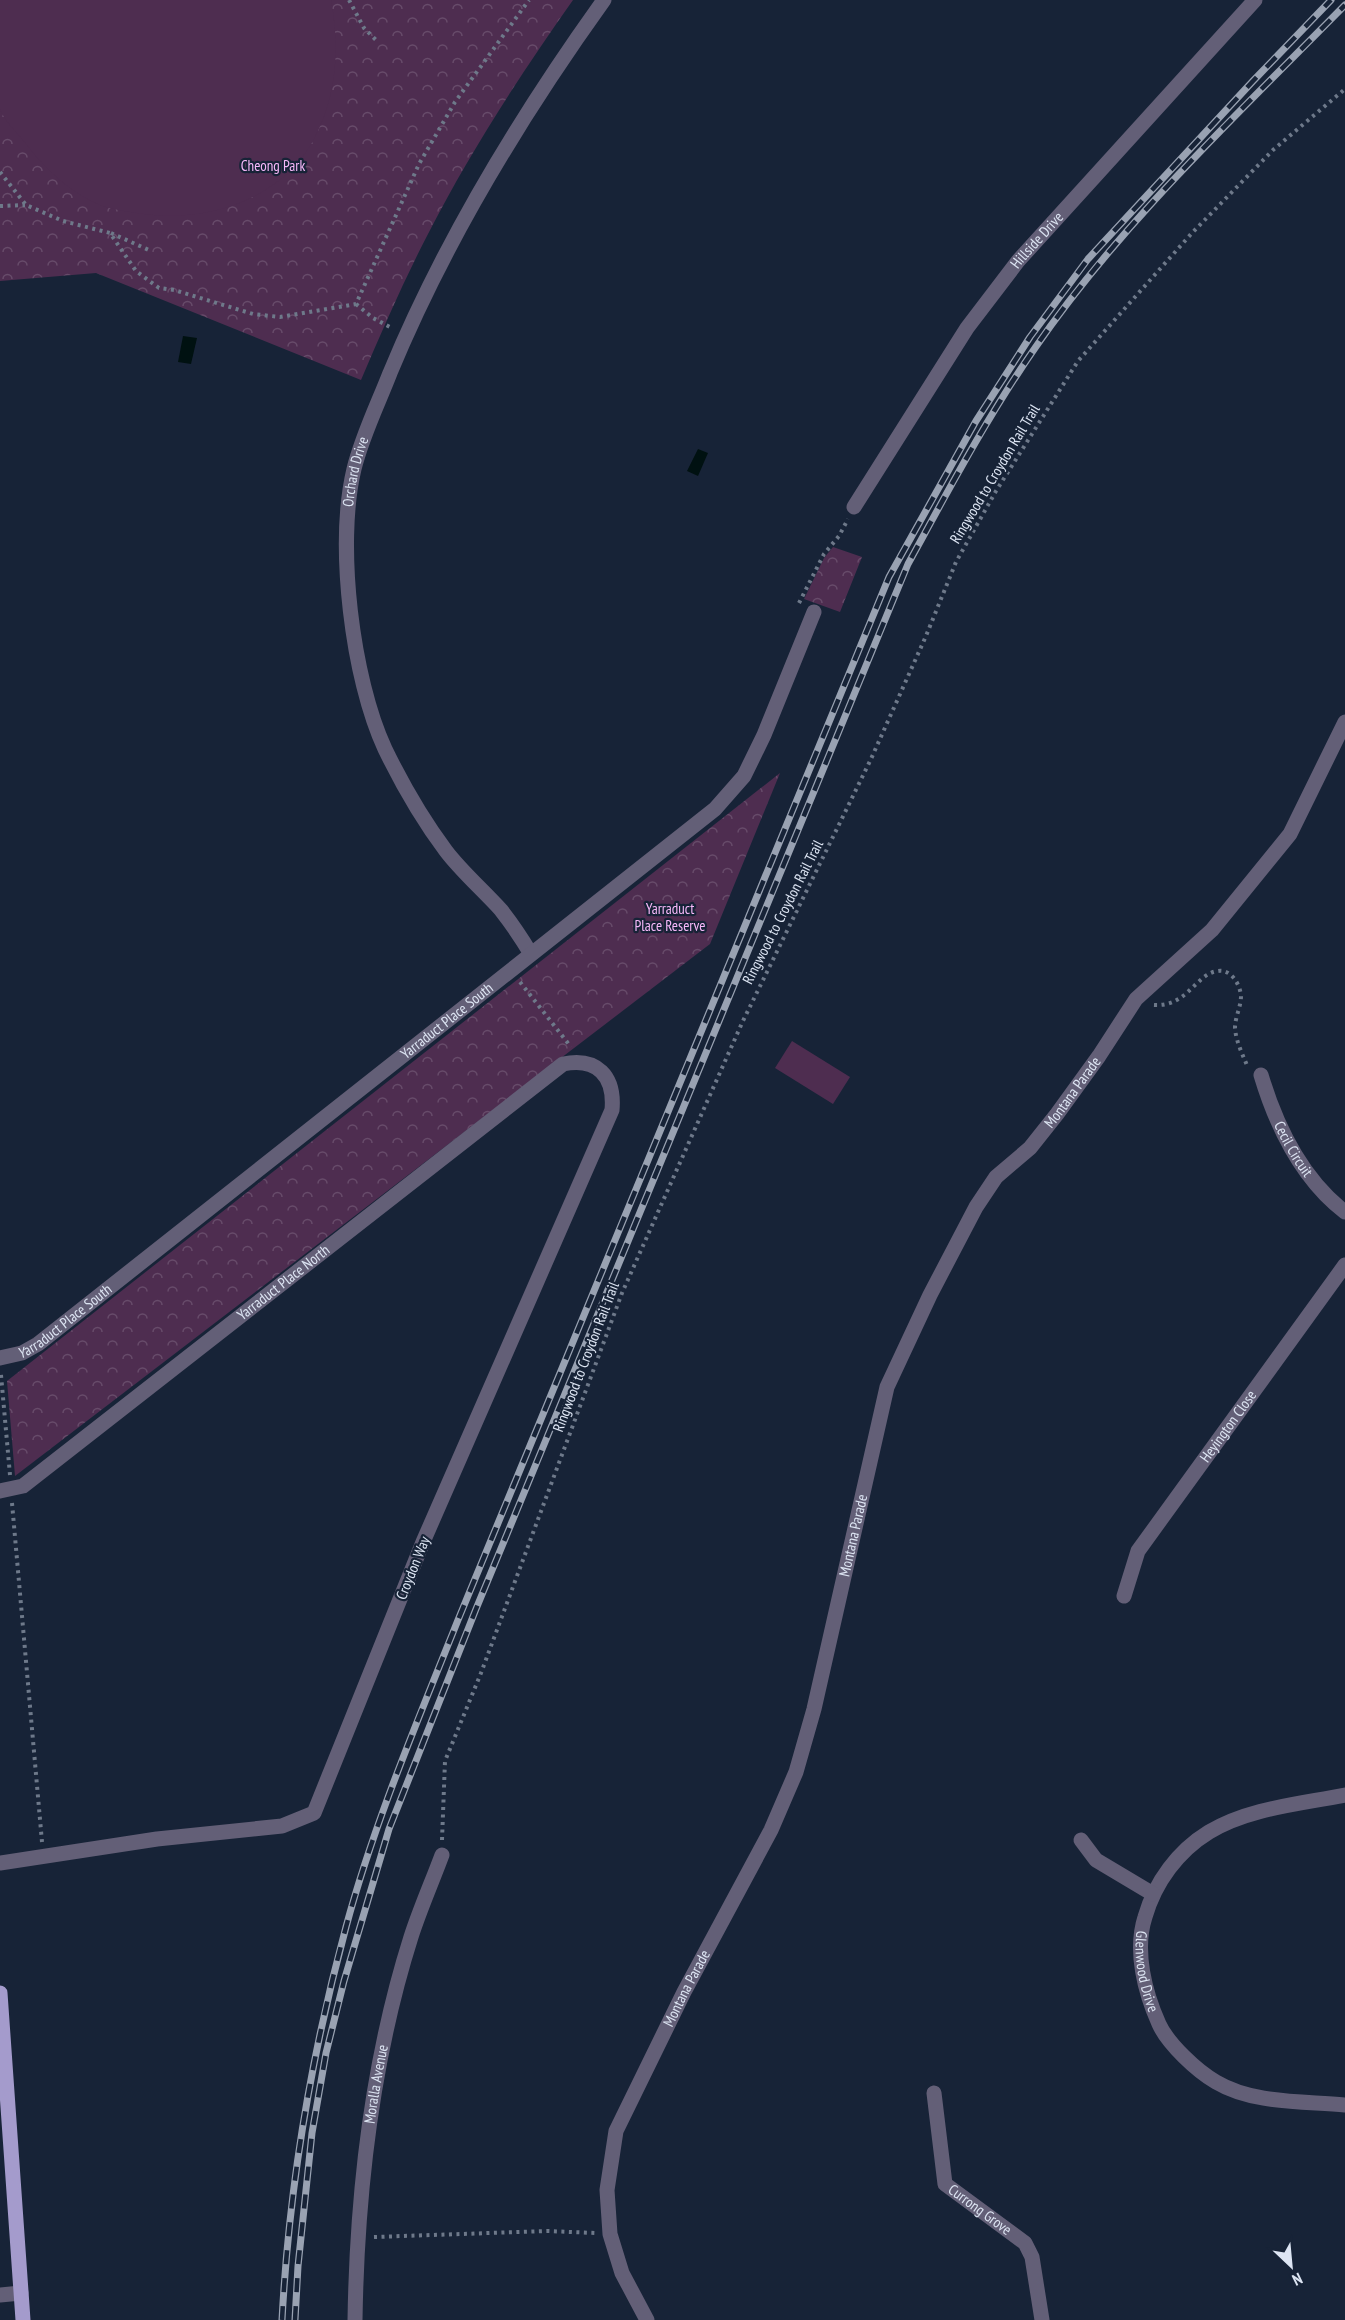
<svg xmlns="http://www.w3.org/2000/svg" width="1345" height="2320" viewBox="0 0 1345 2320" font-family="'PT Sans Narrow',sans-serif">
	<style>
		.park { fill: url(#park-crowns) }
		.garden { fill: #4e2d50 }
		.water { fill: #011 }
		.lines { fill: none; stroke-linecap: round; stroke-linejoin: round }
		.path { stroke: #6e798a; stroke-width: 4; stroke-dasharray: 3 4.5; stroke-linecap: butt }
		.minor { stroke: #635f77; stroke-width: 15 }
		.major { stroke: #a49bcc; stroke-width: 15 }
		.rail-casing { stroke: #99a2b2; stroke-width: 7 }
		.rail { stroke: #172337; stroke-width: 4.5; stroke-dasharray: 14; stroke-linecap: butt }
		.labels { text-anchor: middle; stroke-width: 4.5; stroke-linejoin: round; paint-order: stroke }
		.park-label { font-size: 15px; fill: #f7b8fa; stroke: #172337 }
		.street-label { font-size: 15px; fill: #dde5f3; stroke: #172337 }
	</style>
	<defs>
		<pattern id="park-crowns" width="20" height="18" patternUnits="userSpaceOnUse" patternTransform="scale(1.5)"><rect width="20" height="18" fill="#4e2d50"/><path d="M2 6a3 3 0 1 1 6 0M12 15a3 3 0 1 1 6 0" fill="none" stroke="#674b6a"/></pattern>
	</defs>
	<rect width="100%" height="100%" fill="#172337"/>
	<g class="park">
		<path d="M0,0H573C520,75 470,152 428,234C403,282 382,331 361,380L96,273L0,281Z"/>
		<polygon points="833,547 862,557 840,612 804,599 824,558"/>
		<polygon points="780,773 710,944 15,1476 7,1381"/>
	</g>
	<g class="garden">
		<path d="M0,0H331C340,48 337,97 313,141C280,200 208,222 144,214C130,212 114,210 100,205C71,193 46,170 27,145C20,136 3,119 0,109C0,102 0,89 0,82C0,54 0,27 0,0Z"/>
		<polygon points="792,1041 850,1077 833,1104 775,1068"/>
	</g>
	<g class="water">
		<polygon points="183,336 197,338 191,364 178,362"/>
		<polygon points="698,449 708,453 698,476 687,471"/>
	</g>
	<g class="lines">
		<g class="path">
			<polyline points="349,0 364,28 378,42"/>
			<polyline points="0,172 26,205 63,221 110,233 136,271 159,288 174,290 253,314 280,317 356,304 419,164 455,102 529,0"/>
			<polyline points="0,206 25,205"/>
			<polyline points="111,233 151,251"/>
			<polyline points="356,304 373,318 390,327"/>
			<polyline points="799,603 824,554 839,536 848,519"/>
			<polyline points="520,982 571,1047"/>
			<path d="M1154,1005C1188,1007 1196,973 1218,971C1231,969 1240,984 1241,996C1241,1007 1235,1017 1235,1028C1236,1042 1243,1055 1248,1068"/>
			<polyline points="1,1375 10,1475"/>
			<polyline points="12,1503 42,1842"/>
			<polyline points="442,1840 445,1761 481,1673 622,1293 742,1023 871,759 926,636 956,562 996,491 1078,361 1192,233 1273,150 1345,89"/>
			<polyline points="374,2237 548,2231 595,2233"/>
		</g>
		<g class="minor">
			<path id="s1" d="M854,507L967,328L1018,261L1255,0"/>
			<path id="s2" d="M531,954C522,939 512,924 501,910C483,890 462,872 446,851C422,819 402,784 385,749C352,678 336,545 354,469C362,436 378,404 390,373C445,240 520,117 604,0"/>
			<path id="s3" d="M1261,1075C1276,1125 1302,1179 1345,1212"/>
			<path id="s4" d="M0,1358L22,1353L38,1344L715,809L744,776L764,735L814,612"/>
			<path id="s5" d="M0,1491L23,1486L563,1064C597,1057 615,1076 612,1110L423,1542L314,1813L282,1826L157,1839L0,1863"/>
			<path id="s6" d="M1124,1596L1138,1551L1345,1265"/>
			<path id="s7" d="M1345,1795C1300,1804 1249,1808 1209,1832C1178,1851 1155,1882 1145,1917C1134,1951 1145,1993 1159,2024C1168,2044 1197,2071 1216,2082C1253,2104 1303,2101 1345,2105"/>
			<polyline points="1081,1840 1096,1860 1153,1894"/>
			<path id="s8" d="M934,2093L945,2184L1025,2243L1032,2257L1042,2320"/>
			<polyline points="0,2295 21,2293"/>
			<path id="s9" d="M355,2320C357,2191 372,2060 411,1937C420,1909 432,1882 442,1855"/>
			<path id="s10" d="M647,2320L622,2273L610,2234L607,2190L616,2131L684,1992L771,1830L796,1772L814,1709L887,1387L930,1295L976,1207L996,1177L1030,1148L1057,1114L1099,1056L1136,999L1212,930L1290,834L1345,722"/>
		</g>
		<polyline class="major" points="0,1993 23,2320"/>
		<g class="rail-casing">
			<g id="rail">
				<path d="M282,2320C289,2187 311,2056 346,1927C374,1823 418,1720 458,1620L889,577L976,421L1030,337L1088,259L1253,81L1331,0"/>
				<path d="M295,2320L298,2266L312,2133L326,2053L344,1981L389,1829L476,1609L908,564C948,491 987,417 1035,348C1120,224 1239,113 1345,5"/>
			</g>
		</g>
		<use href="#rail" class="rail"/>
	</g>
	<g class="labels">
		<g class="park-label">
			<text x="273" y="171">Cheong Park</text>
			<text x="670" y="914">Yarraduct<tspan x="670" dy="17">Place Reserve</tspan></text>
		</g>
		<g class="street-label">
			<text dy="5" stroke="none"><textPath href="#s1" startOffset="324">Hillside Drive</textPath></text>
			<text dy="5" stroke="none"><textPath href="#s2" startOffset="536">Orchard Drive</textPath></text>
			<text transform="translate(995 474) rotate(-59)" y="5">Ringwood to Croydon Rail Trail</text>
			<text transform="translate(783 912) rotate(-63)" y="5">Ringwood to Croydon Rail Trail</text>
			<text dy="5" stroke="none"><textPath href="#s4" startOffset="562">Yarraduct Place South</textPath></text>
			<text dy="5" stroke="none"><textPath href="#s10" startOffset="1347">Montana Parade</textPath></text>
			<text dy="5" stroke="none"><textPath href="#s3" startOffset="81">Cecil Circuit</textPath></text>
			<text dy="5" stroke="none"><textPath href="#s5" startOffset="354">Yarraduct Place North</textPath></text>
			<text dy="5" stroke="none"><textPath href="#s4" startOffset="76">Yarraduct Place South</textPath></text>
			<text transform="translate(586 1357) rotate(-69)" y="5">Ringwood to Croydon Rail Trail</text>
			<text dy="5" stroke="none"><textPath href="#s6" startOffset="201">Heyington Close</textPath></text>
			<text dy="5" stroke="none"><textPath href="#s10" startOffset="843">Montana Parade</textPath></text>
			<text transform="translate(413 1568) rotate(-68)" y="5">Croydon Way</text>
			<text dy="5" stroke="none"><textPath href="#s7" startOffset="306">Glenwood Drive</textPath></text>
			<text dy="5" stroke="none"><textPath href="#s10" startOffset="357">Montana Parade</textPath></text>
			<text dy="5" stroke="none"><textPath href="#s9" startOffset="237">Moralla Avenue</textPath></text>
			<text dy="5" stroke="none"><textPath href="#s8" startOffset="135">Currong Grove</textPath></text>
		</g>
	</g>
	<g transform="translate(1291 2266) rotate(154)" stroke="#172337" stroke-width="4.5" paint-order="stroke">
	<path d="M0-4.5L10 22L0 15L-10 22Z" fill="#dde5f3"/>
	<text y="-9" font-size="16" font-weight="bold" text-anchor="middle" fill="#dde5f3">N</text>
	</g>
</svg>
